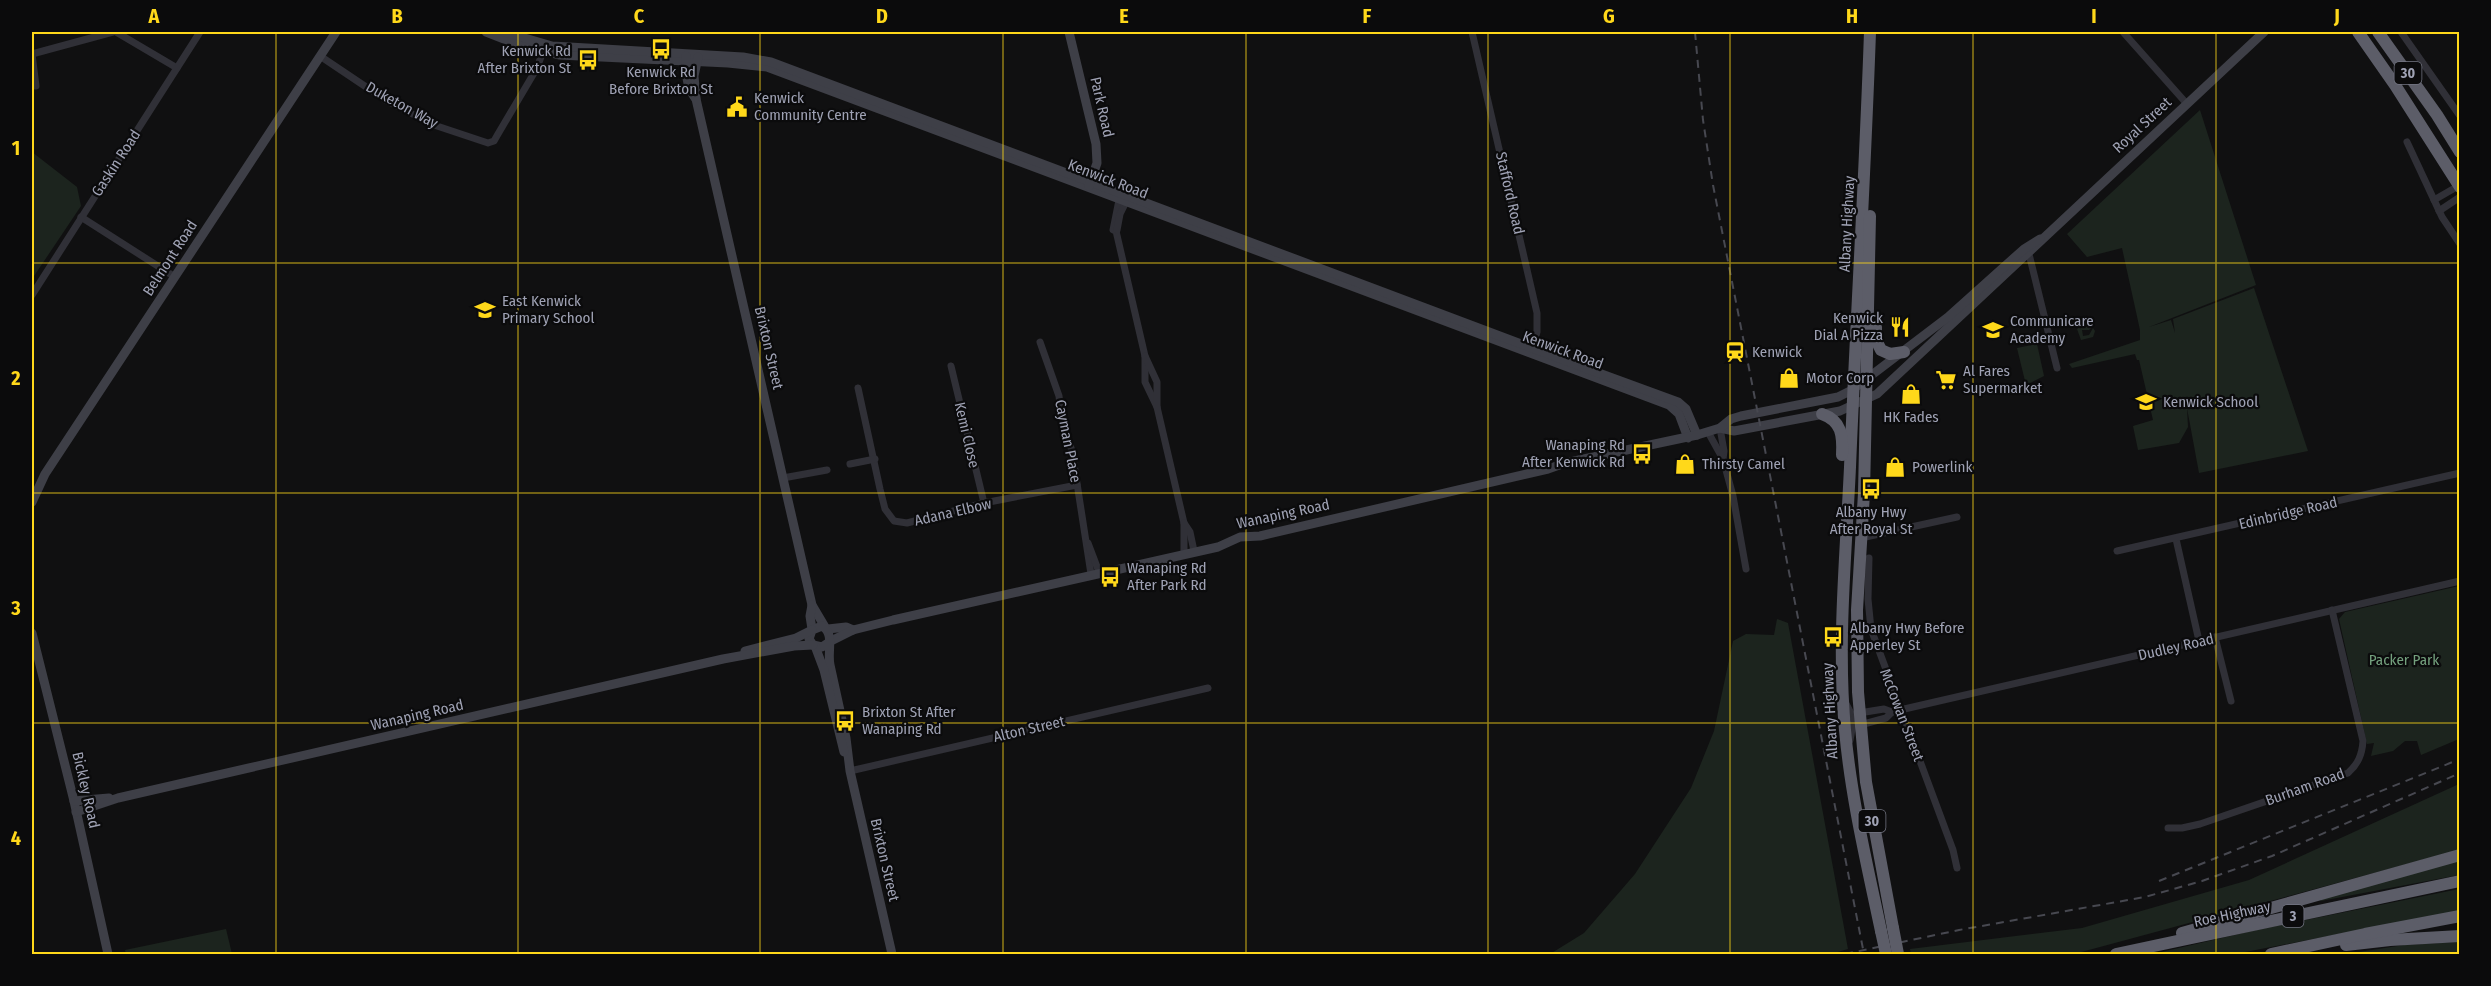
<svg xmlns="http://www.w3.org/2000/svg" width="2491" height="986" viewBox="0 0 2491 986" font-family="'Fira Sans Condensed',sans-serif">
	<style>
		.green { fill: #1c241e }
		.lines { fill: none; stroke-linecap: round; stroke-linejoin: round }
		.street { stroke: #303037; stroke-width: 7 }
		.secondary { stroke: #3e3f47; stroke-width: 9 }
		.highway { stroke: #5c5d68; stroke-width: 12 }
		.rail { stroke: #474850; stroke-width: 2; stroke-dasharray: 8 6; stroke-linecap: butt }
		.highway-bridge { stroke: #5c5d68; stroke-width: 12 }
		.grid { fill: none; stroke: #ffd81a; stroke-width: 1.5; stroke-opacity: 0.55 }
		.labels { text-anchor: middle; stroke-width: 4.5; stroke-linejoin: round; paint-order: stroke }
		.shield { fill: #0b0b0c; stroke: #737582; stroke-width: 1.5 }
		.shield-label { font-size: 14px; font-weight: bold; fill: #9fa2b4 }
		.poi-label { font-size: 15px; fill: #9fa2b4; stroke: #0b0b0c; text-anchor: start }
		.street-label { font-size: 15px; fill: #9fa2b4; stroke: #0b0b0c }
		.park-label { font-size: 15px; fill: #74a17e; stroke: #0b0b0c }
		.neatline { fill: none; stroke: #ffd81a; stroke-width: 2 }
		.grid-label { font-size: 20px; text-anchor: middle; font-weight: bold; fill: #ffd81a }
	</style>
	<rect width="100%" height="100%" fill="#101011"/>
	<g class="green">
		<polygon points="2200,110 2256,285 2149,327 2171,320 2175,333 2173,319 2254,288 2308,451 2199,473 2187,408 2188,427 2179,443 2138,450 2133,426 2153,420 2139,360 2137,360 2135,354 2072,368 2069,364 2140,340 2140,330 2122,248 2087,257 2067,234"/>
		<polygon points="32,152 77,187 81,206 32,279"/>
		<polygon points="2085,325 2092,327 2089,330 2082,330 2083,336 2089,335 2093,328 2095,331 2093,337 2081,340 2077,329"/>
		<polygon points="2037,344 2044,376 2026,385 2017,348"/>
		<polygon points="2459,586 2459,739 2421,755 2417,741 2405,741 2393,751 2371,756 2374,743 2367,744 2339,619 2345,612"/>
		<polygon points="1777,619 1788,623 1848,949 1831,954 1550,954 1584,933 1635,874 1691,788 1714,731 1733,641 1746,634 1774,635"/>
		<polygon points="2459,784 2459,850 2074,954 1911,954 1910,949 2082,928 2249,880"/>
		<polygon points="2459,859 2459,875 2321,901 2320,898"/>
		<polygon points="2459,889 2459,911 2235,954 2153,954 2256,930"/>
		<polygon points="226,929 232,954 126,954 125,950"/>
		<polygon points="2459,942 2459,954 2346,954 2404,945"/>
	</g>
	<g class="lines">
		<g class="street">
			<polyline points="116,32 177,68"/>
			<polyline points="1472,32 1537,313 1537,332 1531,352"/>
			<polyline points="2123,32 2187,104"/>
			<polyline points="2401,32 2460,116"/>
			<polyline points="32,54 113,32"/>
			<polyline points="32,54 36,86"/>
			<polyline points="320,56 387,101 434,125 488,143 494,141 498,134 537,68 543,51"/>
			<polyline points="2407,142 2442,217 2460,244"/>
			<polyline points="1120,195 1113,230 1116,231 1145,356 1145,382 1157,407"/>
			<polyline points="2434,200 2460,185"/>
			<polyline points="2439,211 2460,197"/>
			<polyline points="81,217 175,277"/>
			<polyline points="1117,230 1120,214 1128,198"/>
			<polyline points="2029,254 2057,368"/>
			<polyline points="32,295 200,32"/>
			<polyline points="1040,342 1059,396 1062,420 1072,451 1091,574"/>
			<polyline points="1145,356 1157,382 1157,407 1184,523 1190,532 1194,551"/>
			<polyline points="951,366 984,503"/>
			<polyline points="858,388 880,489 885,509 894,521 907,523 984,503 1077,485"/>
			<polyline points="1720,428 1724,451 1723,459"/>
			<polyline points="1708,432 1723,459 1733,496 1746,569"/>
			<polyline points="850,464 875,459"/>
			<polyline points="783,478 827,470"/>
			<polyline points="1861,538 1957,517"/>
			<polyline points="2176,539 2199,641"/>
			<polyline points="1088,543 1099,572"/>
			<polyline points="2117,551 2460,473"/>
			<polyline points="1184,553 1184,523"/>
			<polyline points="1869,558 1868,599 1871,629 1953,850 1957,868"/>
			<polyline points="2215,637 2231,701"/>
			<polyline points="1845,702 1854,719 1860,725 1886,718 1892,712"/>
			<polyline points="1850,740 1854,719 1859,713 1884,709 1892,712 1900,710 2460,581"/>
			<polyline points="850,771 1208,688"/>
			<path d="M2168,828H2182L2200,824L2348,773C2358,764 2362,755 2363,741L2332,610"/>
		</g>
		<g class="secondary">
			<polyline points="486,32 519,45 559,55 728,63 767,67 1669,405 1679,414 1688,438"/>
			<polyline points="504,32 552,46 743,57 771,62 1596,372 1678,402 1686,409 1697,435"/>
			<polyline points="1069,32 1096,144 1097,163 1089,186"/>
			<path d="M686,56C685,71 686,87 696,99"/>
			<polyline points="698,57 694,76 696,99 812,605 825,627"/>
			<polyline points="1720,428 1734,431 1840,411 1877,394 2264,32"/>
			<polyline points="32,502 45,474 336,32"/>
			<polyline points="812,605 810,616 812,629"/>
			<polyline points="828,629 846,627 853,630"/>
			<polyline points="32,633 74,801 108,954"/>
			<polyline points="829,642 853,630 893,620 1218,547 1240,537 1260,536 1548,469 1565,463 1697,435 1720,428 1731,419 1741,416 1838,397 1852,390 1948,317 2024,249 2040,239"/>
			<path d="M828,643L822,647L813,645L809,639L812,630L822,626C835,633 827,652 830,665L846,738L850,771L892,954"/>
			<polyline points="815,646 824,670 844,752"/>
			<polyline points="745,651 796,638 812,630"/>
			<polyline points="74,801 109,798"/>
			<polyline points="76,812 118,798 723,659 794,646 813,645"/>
		</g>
		<g class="highway">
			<path d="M1870,32C1865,177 1856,322 1850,467C1846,554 1837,643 1845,730C1851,798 1867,864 1881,931"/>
			<polyline points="2358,32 2395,85 2460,187"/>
			<polyline points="2378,32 2437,115 2460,152"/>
			<polyline points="1870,216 1864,493 1857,610 1858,692 1866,782 1893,928"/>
			<polyline points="1876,327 1876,340 1881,350 1890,354 1904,352"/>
			<path d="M1822,414C1842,421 1843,436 1842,455"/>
			<polyline points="2182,933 2460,855"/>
			<polyline points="2346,945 2390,940 2460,936"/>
			<polyline points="2116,954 2460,881"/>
			<polyline points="2271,954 2365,934 2460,916"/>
		</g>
		<g class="rail">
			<polyline points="1695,32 1703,120 1713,185 1864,954"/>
			<polyline points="2159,881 2460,759"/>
			<polyline points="1845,954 1959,930 2145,897 2202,881 2272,856 2460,773"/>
		</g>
		<g class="highway-bridge">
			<polyline points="1893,928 1898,954"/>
			<polyline points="1881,931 1886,954"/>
		</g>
	</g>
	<path class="grid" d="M276,32V954M518,32V954M760,32V954M1003,32V954M1246,32V954M1488,32V954M1730,32V954M1973,32V954M2216,32V954M32,263H2460M32,493H2460M32,723H2460"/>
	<defs>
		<g id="bus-bare" transform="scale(1.62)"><path d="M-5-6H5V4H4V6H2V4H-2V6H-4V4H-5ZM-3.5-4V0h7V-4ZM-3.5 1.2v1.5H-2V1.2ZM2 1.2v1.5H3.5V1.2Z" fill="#ffd81a" stroke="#0b0b0c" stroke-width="2.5" paint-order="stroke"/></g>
		<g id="civic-bare" transform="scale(1.62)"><path d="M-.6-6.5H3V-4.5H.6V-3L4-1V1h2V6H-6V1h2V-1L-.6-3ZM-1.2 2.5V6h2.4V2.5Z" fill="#ffd81a" stroke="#0b0b0c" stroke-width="2.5" paint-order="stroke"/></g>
		<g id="school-bare" transform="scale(1.62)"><path d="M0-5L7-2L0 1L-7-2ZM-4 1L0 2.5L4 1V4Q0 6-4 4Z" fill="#ffd81a" stroke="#0b0b0c" stroke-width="2.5" paint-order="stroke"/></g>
		<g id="restaurant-bare" transform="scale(1.62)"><path d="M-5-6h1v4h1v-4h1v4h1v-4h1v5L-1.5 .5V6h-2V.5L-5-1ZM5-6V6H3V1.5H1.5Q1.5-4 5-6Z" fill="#ffd81a" stroke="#0b0b0c" stroke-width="2.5" paint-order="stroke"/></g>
		<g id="station-bare" transform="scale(1.62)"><path d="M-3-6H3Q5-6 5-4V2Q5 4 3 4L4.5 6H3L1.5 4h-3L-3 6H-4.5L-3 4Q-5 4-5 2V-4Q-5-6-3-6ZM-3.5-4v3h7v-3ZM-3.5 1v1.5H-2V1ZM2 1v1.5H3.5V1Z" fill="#ffd81a" stroke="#0b0b0c" stroke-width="2.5" paint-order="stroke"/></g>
		<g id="shop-bare" transform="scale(1.62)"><path d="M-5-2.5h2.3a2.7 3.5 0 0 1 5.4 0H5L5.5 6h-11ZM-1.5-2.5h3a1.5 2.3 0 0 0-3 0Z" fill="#ffd81a" stroke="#0b0b0c" stroke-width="2.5" paint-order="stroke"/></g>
		<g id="supermarket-bare" transform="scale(1.62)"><path d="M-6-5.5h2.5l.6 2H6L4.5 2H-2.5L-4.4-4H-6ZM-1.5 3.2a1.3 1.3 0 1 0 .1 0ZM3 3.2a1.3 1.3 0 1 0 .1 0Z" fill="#ffd81a" stroke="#0b0b0c" stroke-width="2.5" paint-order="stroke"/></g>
	</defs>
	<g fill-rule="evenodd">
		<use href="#bus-bare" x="661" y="49"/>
		<use href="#bus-bare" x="588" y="60"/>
		<use href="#civic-bare" x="737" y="107"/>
		<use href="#school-bare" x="485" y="310"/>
		<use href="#restaurant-bare" x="1900" y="327"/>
		<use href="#school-bare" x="1993" y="330"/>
		<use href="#station-bare" x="1735" y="352"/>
		<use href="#shop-bare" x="1789" y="378"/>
		<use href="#supermarket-bare" x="1946" y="380"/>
		<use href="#shop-bare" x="1911" y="394"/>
		<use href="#school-bare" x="2146" y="402"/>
		<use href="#bus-bare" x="1642" y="454"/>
		<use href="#shop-bare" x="1685" y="464"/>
		<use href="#shop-bare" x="1895" y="467"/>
		<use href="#bus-bare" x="1871" y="489"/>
		<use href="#bus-bare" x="1110" y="577"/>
		<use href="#bus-bare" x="1833" y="637"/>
		<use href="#bus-bare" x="845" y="721"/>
	</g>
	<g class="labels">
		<g class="shield">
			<rect x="2394.5" y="62" width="27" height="22" rx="4.5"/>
			<rect x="1858.5" y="810" width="27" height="22" rx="4.5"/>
			<rect x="2282.5" y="905" width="21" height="22" rx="4.5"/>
		</g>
		<g class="shield-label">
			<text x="2408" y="78">30</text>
			<text x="1872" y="826">30</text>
			<text x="2293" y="921">3</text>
		</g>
		<g class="poi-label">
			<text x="571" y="56" text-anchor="end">Kenwick Rd<tspan x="571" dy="17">After Brixton St</tspan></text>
			<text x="661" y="77" text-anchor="middle">Kenwick Rd<tspan x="661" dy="17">Before Brixton St</tspan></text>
			<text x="754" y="103">Kenwick<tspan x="754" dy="17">Community Centre</tspan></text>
			<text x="502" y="306">East Kenwick<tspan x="502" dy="17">Primary School</tspan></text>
			<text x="1883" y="323" text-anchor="end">Kenwick<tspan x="1883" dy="17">Dial A Pizza</tspan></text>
			<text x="2010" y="326">Communicare<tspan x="2010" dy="17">Academy</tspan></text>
			<text x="1752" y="357">Kenwick</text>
			<text x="1963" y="376">Al Fares<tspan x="1963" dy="17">Supermarket</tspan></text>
			<text x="1806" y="383">Motor Corp</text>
			<text x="2163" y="407">Kenwick School</text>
			<text x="1911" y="422" text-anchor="middle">HK Fades</text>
			<text x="1625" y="450" text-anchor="end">Wanaping Rd<tspan x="1625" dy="17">After Kenwick Rd</tspan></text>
			<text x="1702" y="469">Thirsty Camel</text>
			<text x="1912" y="472">Powerlink</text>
			<text x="1871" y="517" text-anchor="middle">Albany Hwy<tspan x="1871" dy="17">After Royal St</tspan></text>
			<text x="1127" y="573">Wanaping Rd<tspan x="1127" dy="17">After Park Rd</tspan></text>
			<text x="1850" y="633">Albany Hwy Before<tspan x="1850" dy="17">Apperley St</tspan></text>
			<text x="862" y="717">Brixton St After<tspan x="862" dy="17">Wanaping Rd</tspan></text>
		</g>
		<g class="street-label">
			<text transform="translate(402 105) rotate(29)" y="5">Duketon Way</text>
			<text transform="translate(1102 107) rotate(77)" y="5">Park Road</text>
			<text transform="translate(2142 125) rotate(-43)" y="5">Royal Street</text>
			<text transform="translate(116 163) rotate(-57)" y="5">Gaskin Road</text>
			<text transform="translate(1108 179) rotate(21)" y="5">Kenwick Road</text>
			<text transform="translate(1510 193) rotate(77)" y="5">Stafford Road</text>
			<text transform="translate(1847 224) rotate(-87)" y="5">Albany Highway</text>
			<text transform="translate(170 258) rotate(-57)" y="5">Belmont Road</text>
			<text transform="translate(769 348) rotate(77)" y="5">Brixton Street</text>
			<text transform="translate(1563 350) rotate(20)" y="5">Kenwick Road</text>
			<text transform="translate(967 435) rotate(77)" y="5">Kemi Close</text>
			<text transform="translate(1068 441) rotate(79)" y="5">Cayman Place</text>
			<text transform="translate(953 512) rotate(-13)" y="5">Adana Elbow</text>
			<text transform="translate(2288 513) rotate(-13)" y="5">Edinbridge Road</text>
			<text transform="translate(1283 514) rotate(-12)" y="5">Wanaping Road</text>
			<text transform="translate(2176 647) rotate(-13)" y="5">Dudley Road</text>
			<text transform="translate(1830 711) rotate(-93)" y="5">Albany Highway</text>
			<text transform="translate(417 715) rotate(-13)" y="5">Wanaping Road</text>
			<text transform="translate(1902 715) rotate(69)" y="5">McCowan Street</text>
			<text transform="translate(1029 729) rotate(-13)" y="5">Alton Street</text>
			<text transform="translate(2305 787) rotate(-20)" y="5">Burham Road</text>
			<text transform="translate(86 790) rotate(77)" y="5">Bickley Road</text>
			<text transform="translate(885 860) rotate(77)" y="5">Brixton Street</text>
			<text transform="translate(2232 914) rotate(-12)" y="5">Roe Highway</text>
		</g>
		<g class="park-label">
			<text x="2404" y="665">Packer Park</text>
		</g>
	</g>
	<rect width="2491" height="986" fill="none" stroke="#0b0b0c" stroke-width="66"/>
	<rect x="33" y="33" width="2425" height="920" class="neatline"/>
	<g class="grid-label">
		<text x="154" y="23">A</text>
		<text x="397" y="23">B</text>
		<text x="639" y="23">C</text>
		<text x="882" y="23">D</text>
		<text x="1124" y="23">E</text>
		<text x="1367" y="23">F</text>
		<text x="1609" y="23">G</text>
		<text x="1852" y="23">H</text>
		<text x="2094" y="23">I</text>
		<text x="2337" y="23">J</text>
		<text x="16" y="155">1</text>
		<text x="16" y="385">2</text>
		<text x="16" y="615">3</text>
		<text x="16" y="845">4</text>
	</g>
</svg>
